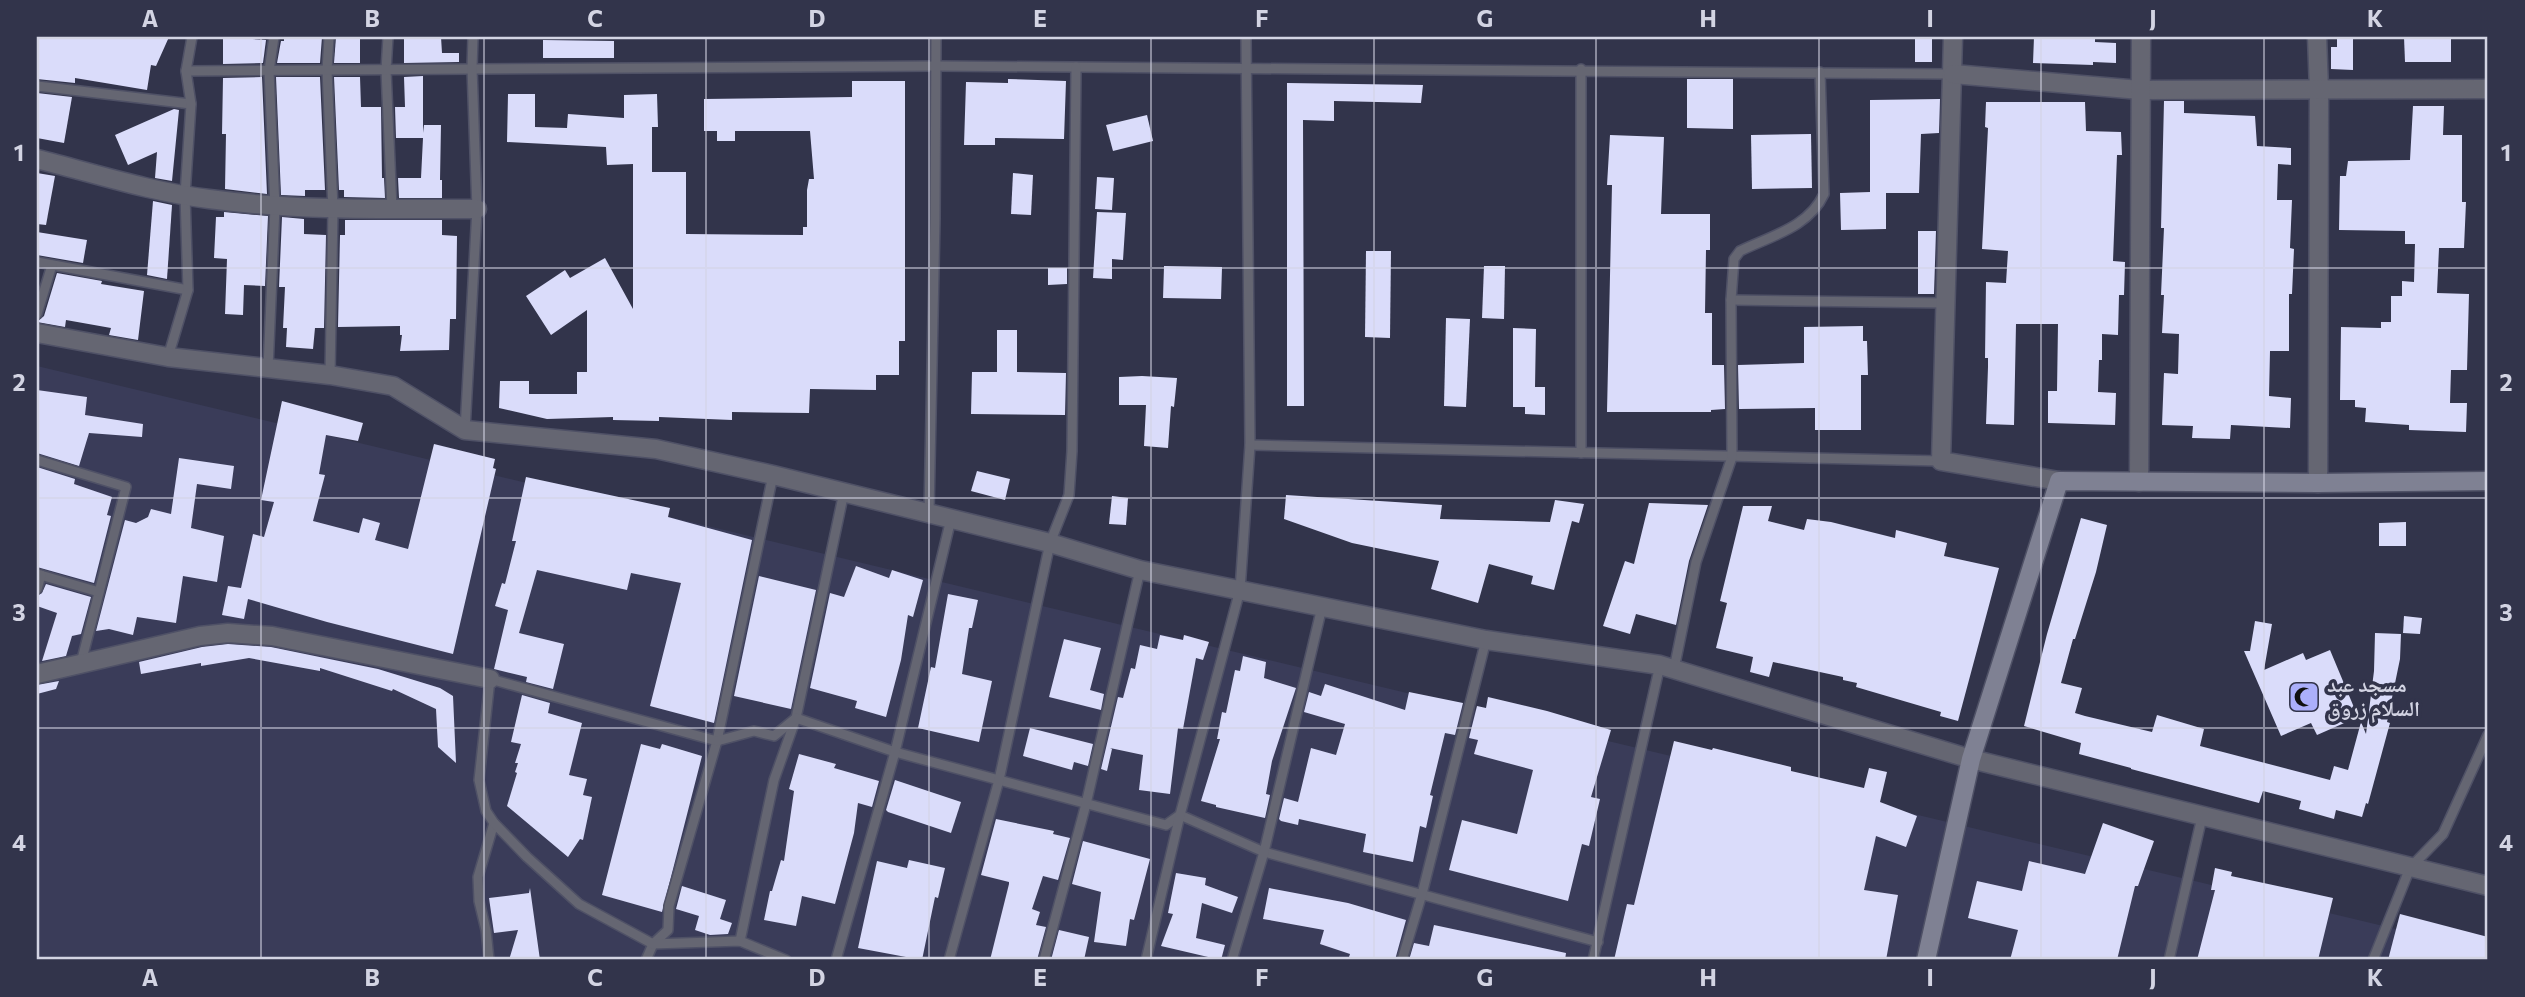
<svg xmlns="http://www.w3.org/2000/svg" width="2525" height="997" viewBox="0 0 2525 997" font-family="Commissioner,'Noto Naskh Arabic',sans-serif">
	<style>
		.built { fill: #3a3c59 }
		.building { fill: #dadcfa }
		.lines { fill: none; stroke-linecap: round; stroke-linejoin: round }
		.lane-casing { stroke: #4f5166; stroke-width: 12 }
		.street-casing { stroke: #4f5166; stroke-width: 21 }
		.secondary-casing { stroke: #4f5166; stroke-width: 21 }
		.lane { stroke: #656672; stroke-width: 9 }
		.street { stroke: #656672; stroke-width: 18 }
		.secondary { stroke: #7f8193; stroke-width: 18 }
		.grid { fill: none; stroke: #d3d4e3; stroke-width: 2; stroke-opacity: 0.55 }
		.labels { text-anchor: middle; stroke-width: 7; stroke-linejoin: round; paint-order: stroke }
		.poi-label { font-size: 21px; font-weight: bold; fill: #d3d4e3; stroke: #32344b; text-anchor: start }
		.neatline { fill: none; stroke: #d3d4e3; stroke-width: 2.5 }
		.grid-label { font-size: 23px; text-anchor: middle; font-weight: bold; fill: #d3d4e3 }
	</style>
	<rect width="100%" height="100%" fill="#32344b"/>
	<polygon class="built" points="37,366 2488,951 2488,960 37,960"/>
	<g class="building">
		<polygon points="37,37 169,37 156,66 151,65 147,90 75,78 75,83 37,79"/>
		<polygon points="223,37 266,40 263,63 223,64"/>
		<polygon points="284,37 322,37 320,63 277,63 281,41 284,41"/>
		<polygon points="336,37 360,37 360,63 334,63"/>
		<polygon points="404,37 441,37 442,53 459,53 459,62 404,63"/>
		<rect x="1915" y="37" width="17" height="25"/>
		<polygon points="2034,37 2095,37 2095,42 2116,43 2116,63 2093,62 2093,65 2033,63"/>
		<polygon points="2337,37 2353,37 2353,70 2331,69 2331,47 2337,47"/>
		<polygon points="2404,37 2451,37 2451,62 2405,62"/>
		<polygon points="543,40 614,41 614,58 543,58"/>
		<polygon points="423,76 423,133 424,125 441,125 440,180 442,180 442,198 399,198 398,178 421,178 423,138 396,138 395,107 405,107 404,77"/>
		<polygon points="262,77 267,194 225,189 226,134 222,134 223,78"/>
		<polygon points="276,77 320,77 325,190 305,190 305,196 281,195"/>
		<polygon points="334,77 360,77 361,107 381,107 382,178 384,178 385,198 344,197 344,190 339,190"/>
		<polygon points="1008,79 1066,81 1064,139 995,138 995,145 964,145 966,82 1008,83"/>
		<polygon points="1687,79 1733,79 1733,129 1687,128"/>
		<polygon points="852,81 905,81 905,341 899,341 899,375 876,375 876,390 810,389 809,413 732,412 732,420 659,417 659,421 613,420 613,417 547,419 499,408 500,381 529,381 529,394 577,394 577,372 587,372 587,310 551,335 526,296 565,270 570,278 605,258 633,309 633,164 607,165 606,147 507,142 508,94 535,94 535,127 567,128 568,114 624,118 624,95 657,94 658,127 652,127 652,172 686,172 686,234 803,235 803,227 807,227 807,190 809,179 814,179 810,131 735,131 735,141 717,141 717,131 704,131 704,99 852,97"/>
		<polygon points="1287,83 1423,85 1421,103 1334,101 1334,121 1303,120 1304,406 1287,406"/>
		<polygon points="37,93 72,97 64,143 37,138"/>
		<polygon points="1940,99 1939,133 1921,134 1919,193 1886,193 1886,229 1841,230 1840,193 1870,192 1870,100"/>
		<polygon points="2164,101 2184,101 2184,113 2255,116 2257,146 2291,148 2291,165 2278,164 2277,200 2292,200 2290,248 2294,249 2292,294 2289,294 2289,351 2270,351 2269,396 2291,398 2290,428 2231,425 2230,439 2192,438 2193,426 2162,425 2164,373 2178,374 2179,334 2162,333 2164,295 2161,295 2164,228 2161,228"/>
		<polygon points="1986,102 2085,102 2086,131 2121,132 2122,155 2117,155 2113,261 2125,262 2124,295 2119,295 2118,335 2102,334 2102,360 2099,360 2098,392 2116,393 2115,425 2048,423 2048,391 2057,391 2058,324 2016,324 2014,425 1986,424 1988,367 1988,358 1985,358 1986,282 2006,283 2008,251 1982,249 1988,128 1985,127"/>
		<polygon points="2413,106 2444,106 2443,135 2462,135 2462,202 2466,202 2464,248 2439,248 2437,293 2469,294 2467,370 2451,370 2450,403 2467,403 2466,432 2409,430 2409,425 2365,422 2366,408 2355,407 2355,400 2340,400 2341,327 2381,328 2381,322 2391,322 2391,296 2402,296 2402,281 2414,282 2415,244 2405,244 2405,231 2339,230 2340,176 2346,176 2348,161 2410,160"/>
		<polygon points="174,109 179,110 172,181 155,178 157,152 128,165 115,135"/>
		<polygon points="1147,115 1153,141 1113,151 1106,125"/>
		<polygon points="1811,134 1812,188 1752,189 1751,135"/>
		<polygon points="1610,135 1664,137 1661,214 1710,214 1710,250 1706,250 1705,313 1712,313 1712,365 1724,365 1725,409 1711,410 1711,412 1607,412 1612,185 1607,185"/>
		<polygon points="37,173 55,176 46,225 37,224"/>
		<polygon points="1013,173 1033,175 1031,215 1011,214"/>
		<polygon points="1097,177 1114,178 1112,210 1095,209"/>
		<polygon points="153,201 172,205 167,279 147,275"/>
		<polygon points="224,212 268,216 265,286 244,285 243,315 225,314 227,259 214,258 216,217 224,217"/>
		<polygon points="1097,212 1126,213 1123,260 1112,259 1112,279 1093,278"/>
		<polygon points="282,217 304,219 304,234 326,235 324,328 315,328 313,349 286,347 287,328 283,328 285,287 279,287"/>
		<polygon points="345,220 442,220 442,235 457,236 456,319 450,319 449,350 400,351 402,335 400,335 400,326 338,327 340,235 345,235"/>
		<polygon points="1918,231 1936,231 1934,294 1918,294"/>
		<polygon points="37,232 87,240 83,263 37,255"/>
		<polygon points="1366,251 1391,251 1390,338 1365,337"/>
		<polygon points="1164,266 1222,267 1221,299 1163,298"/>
		<polygon points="1484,266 1505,266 1504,319 1482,318"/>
		<polygon points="1048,268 1067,268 1067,284 1048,285"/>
		<polygon points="57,273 102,281 101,284 144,291 138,340 109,335 111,328 66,320 65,327 37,322 44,316"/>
		<polygon points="1446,318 1470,319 1466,407 1444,406"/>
		<polygon points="1863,326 1863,341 1867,341 1868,375 1861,375 1861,430 1815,430 1815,408 1739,409 1738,365 1804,363 1804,327"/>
		<polygon points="1513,328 1536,329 1535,387 1545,387 1545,415 1525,414 1525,407 1513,407"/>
		<polygon points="997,330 1017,330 1017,372 1066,373 1065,415 971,414 972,372 997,372"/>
		<polygon points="1142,376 1177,378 1174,407 1171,406 1168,448 1144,446 1146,405 1119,405 1119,377"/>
		<polygon points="37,390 87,397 85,415 143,424 142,437 89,433 79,466 37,453"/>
		<polygon points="282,401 363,423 358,441 326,435 319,474 325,475 313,521 359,533 363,518 380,523 375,540 408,549 434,444 495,459 493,468 496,469 453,654 327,622 248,599 244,619 222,615 228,586 241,588 253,534 264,537 274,502 261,500"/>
		<polygon points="179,458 234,466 231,489 197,484 191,528 224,536 217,582 183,576 176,623 137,617 133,635 109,629 96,631 125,520 136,523 148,517 151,509 171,514"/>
		<polygon points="37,467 75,479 74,484 112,497 107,515 111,516 94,583 37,567"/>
		<polygon points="977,471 1010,479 1005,500 971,491"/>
		<polygon points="526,477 670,508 668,517 752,540 714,723 650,706 681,583 631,573 627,590 537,570 519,633 564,644 553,689 526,682 527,677 494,669 508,610 495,606 502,583 505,584 516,541 512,541"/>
		<polygon points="1286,495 1442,505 1440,519 1550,522 1555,500 1584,504 1579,523 1572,521 1554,590 1531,584 1533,576 1489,564 1478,603 1431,589 1439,561 1352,543 1284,519"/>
		<polygon points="1112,496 1128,498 1126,525 1109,524"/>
		<polygon points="1649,503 1708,505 1689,561 1676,625 1636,614 1630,634 1603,626 1625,561 1634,564"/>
		<polygon points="1743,506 1772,506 1768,521 1804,530 1807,519 1831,522 1895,538 1896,530 1947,543 1944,556 1999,568 1958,721 1940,716 1941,712 1856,687 1857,683 1843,680 1843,677 1773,662 1769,677 1750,672 1753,657 1716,648 1727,603 1720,601"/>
		<polygon points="2081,518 2107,525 2096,572 2075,639 2073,639 2061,683 2082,688 2075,713 2085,716 2152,732 2157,715 2204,729 2200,746 2330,780 2334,766 2348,770 2361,722 2366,734 2374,671 2375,633 2401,634 2400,659 2387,722 2390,723 2368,804 2366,803 2362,817 2336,810 2334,819 2299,809 2301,801 2263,791 2259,803 2131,769 2131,768 2079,754 2081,743 2024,726 2047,634"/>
		<polygon points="2406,522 2406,546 2379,546 2379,523"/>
		<polygon points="856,566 889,578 892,570 923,580 913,617 908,615 901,660 886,717 855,708 857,701 810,688 830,593 844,597"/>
		<polygon points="759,576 816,590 791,709 734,696"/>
		<polygon points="46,584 91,597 81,634 72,636 66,656 42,661 57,613 37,606 37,596 42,593"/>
		<polygon points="948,594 978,600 972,628 969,628 962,674 992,681 979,742 918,728 931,667 935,668"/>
		<polygon points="2404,616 2422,618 2420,634 2403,633"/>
		<polygon points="2255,621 2272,624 2264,670 2303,653 2306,660 2330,650 2358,717 2317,735 2311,723 2281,736 2244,651 2250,651"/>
		<polygon points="1160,635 1183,640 1184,635 1209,642 1203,660 1196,658 1183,729 1178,728 1170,794 1139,790 1143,755 1110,748 1112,749 1107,771 1101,769 1118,697 1123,698 1131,668 1135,669 1140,645 1157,649"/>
		<polygon points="1064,639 1101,648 1090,690 1104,694 1101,710 1049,697"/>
		<polygon points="228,644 271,647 378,669 440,688 453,696 456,763 438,747 436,709 393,689 392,691 320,668 320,671 249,658 201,666 201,663 141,674 139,662 202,647"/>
		<polygon points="1243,656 1266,662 1264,678 1296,688 1272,761 1266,794 1270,795 1265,818 1216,807 1216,805 1201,801 1220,739 1217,739 1222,712 1226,713 1235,670 1240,671"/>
		<polygon points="59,681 56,689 37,694 37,685"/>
		<polygon points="1325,684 1405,710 1409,692 1463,703 1455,735 1445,733 1430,795 1433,796 1426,828 1420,826 1413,862 1363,852 1366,834 1299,819 1298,825 1281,821 1279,819 1284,798 1298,802 1311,748 1336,755 1345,724 1304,712 1309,692 1321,696"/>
		<polygon points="522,695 550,703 548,713 582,723 569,775 587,779 583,795 592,797 583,840 580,839 568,857 507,806 517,773 515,772 518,763 515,763 521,744 511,742"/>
		<polygon points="1488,697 1547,711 1611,730 1591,797 1600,799 1589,846 1582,844 1568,901 1449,870 1462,820 1517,834 1533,770 1474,754 1478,740 1469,738 1477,706 1486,708"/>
		<polygon points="1030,728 1093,744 1088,766 1074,762 1072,770 1023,756"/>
		<polygon points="1674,741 1712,750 1713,748 1791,767 1791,771 1864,788 1869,768 1887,772 1880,802 1917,816 1906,847 1876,836 1864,890 1898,895 1886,960 1614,960 1627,904 1634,905"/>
		<polygon points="641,744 660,749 662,744 702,756 662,912 602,895"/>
		<polygon points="799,754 836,764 834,768 879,781 872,807 858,803 854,833 835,904 802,896 796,926 764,920 770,891 772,891 781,860 784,861 794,791 789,789"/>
		<polygon points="895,780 961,802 951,833 888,812 886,810"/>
		<polygon points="996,819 1054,831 1053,834 1070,838 1058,880 1043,876 1032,909 1040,912 1036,925 1046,927 1037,960 990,960 1009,884 1009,882 981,875"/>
		<polygon points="2103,823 2154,841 2138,886 2135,886 2117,960 2010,960 2018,930 1968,918 1977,881 2022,891 2029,861 2085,874"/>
		<polygon points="1083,841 1150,859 1134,920 1130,919 1126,946 1094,942 1101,892 1072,884"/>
		<polygon points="909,860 945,868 938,898 935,897 922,960 858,948 877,861 907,868"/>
		<polygon points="2215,868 2232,872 2231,876 2333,898 2318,960 2197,960 2215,890 2211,890"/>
		<polygon points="1176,873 1206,878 1205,885 1238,897 1232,913 1202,903 1196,938 1225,945 1221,960 1161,946 1173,914 1168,913"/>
		<polygon points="682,886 726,900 720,919 732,923 728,934 710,935 695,930 699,916 676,909"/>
		<polygon points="530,888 540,960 509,960 518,930 494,933 489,898 529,893"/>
		<polygon points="1269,888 1348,903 1406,920 1395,960 1348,960 1350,954 1320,944 1324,930 1263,919"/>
		<polygon points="2400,914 2488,937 2488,960 2388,960"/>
		<polygon points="1434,925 1566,953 1565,960 1409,960 1414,943 1429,946"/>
		<polygon points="1059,930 1089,937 1084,960 1051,960"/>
	</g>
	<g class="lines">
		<g class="lane-casing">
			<g id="lane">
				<polyline points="329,37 327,70 333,209 330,375"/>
				<polyline points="388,37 386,70 392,209"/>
				<polyline points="1581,69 1581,453"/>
				<polyline points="186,71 937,66 1952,74"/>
				<polyline points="37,86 191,104"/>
				<polyline points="37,262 188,290"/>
				<polyline points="1731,300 1947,303"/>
				<polyline points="37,314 52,265"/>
				<polyline points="168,357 188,290 185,195 191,104 186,71 192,37"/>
				<polyline points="268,368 275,207 269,71 274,37"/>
				<polyline points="465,430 477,209 472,68 473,37"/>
				<polyline points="1250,445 1941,461"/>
				<polyline points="37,460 126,487 81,663"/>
				<polyline points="929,513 935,219 936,37"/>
				<polyline points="37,574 99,592"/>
				<polyline points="37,589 41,575"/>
				<path d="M1674,669L1696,562L1732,457L1731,300L1734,259L1740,251C1771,236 1809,227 1824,194L1820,72"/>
				<polyline points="740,941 774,780 796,718 844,492"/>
				<polyline points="489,960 486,930 479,901 478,877 494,823"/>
				<polyline points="646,960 653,944 668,930 669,906 717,741 773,475"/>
				<polyline points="786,960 740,941 653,944 579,904 527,857 494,823 486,811 479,780 490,679 717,741 754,731 774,736 796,718 895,752 1166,825 1180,815 1264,852 1598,942"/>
				<polyline points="836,960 895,752 951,519"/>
				<polyline points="949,960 999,780 1050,543 1069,495 1072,451 1076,67"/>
				<polyline points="1044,960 1086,804 1140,570"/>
				<polyline points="1146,960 1180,815 1240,590 1250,445 1246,37"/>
				<polyline points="1232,960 1264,852 1322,607"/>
				<polyline points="1402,960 1422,894 1486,640"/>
				<polyline points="1593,960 1660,665"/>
				<polyline points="2169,960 2202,817"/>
				<polyline points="2373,960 2410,868 2443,834 2488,735"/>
			</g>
		</g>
		<g class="street-casing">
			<g id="street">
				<polyline points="1953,37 1941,461 2059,481"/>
				<polyline points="2317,37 2319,90 2318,483"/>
				<polyline points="1953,74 2140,90 2488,89"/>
				<path d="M37,159C93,173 151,192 209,199C298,211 387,209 477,209"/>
				<polyline points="37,333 168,357 330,375 393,386 465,430 656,449 773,475 1050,543 1140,570 1486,640 1660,665 1971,759 2488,886"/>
				<polyline points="2139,482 2141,37"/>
				<polyline points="37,674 200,636 228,633 272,636 490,679"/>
			</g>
		</g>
		<g class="secondary-casing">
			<polyline id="secondary" points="1926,960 1971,759 2059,481 2318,483 2488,481"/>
		</g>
		<use href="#lane" class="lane"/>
		<use href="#street" class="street"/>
		<use href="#secondary" class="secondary"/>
	</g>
	<path class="grid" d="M261,37V960M484,37V960M706,37V960M929,37V960M1151,37V960M1374,37V960M1596,37V960M1819,37V960M2041,37V960M2264,37V960M37,268H2488M37,498H2488M37,728H2488"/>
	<defs>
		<g id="mosque-square" transform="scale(1.575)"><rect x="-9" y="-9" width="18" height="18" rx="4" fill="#abaffb" stroke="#32344b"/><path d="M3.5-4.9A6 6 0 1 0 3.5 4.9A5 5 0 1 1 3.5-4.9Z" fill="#111"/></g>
	</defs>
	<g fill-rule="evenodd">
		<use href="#mosque-square" x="2304" y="697"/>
	</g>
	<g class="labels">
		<g class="poi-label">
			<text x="2327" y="692">مسجد عبد<tspan x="2327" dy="24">السلام زروق</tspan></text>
		</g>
	</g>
	<rect width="2525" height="997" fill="none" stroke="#32344b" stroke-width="77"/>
	<rect x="38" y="38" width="2448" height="920" class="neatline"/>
	<g class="grid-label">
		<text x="150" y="27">A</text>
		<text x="372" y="27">B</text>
		<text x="595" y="27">C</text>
		<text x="817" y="27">D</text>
		<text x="1040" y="27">E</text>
		<text x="1262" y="27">F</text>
		<text x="1485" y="27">G</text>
		<text x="1708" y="27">H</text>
		<text x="1930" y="27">I</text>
		<text x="2153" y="27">J</text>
		<text x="2375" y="27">K</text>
		<text x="19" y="161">1</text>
		<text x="2506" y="161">1</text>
		<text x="19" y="391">2</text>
		<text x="2506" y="391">2</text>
		<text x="19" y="621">3</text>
		<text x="2506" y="621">3</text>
		<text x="19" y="851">4</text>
		<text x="2506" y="851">4</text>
		<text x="150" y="986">A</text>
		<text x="372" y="986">B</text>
		<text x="595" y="986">C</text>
		<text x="817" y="986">D</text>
		<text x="1040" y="986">E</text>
		<text x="1262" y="986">F</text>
		<text x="1485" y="986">G</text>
		<text x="1708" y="986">H</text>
		<text x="1930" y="986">I</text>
		<text x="2153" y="986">J</text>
		<text x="2375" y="986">K</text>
	</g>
</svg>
